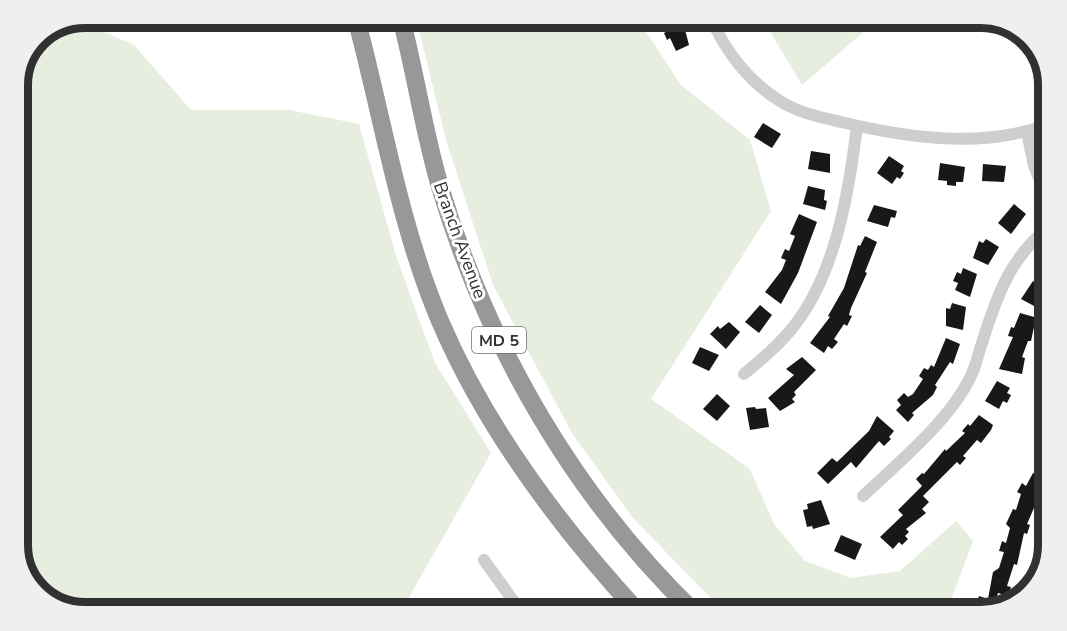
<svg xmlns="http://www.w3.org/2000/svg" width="1067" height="631" viewBox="0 0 1067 631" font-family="'Nunito Sans',sans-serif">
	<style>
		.green { fill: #e7eddf }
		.building { fill: #181818 }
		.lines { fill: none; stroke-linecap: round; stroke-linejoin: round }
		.minor { stroke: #cecece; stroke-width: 12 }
		.highway { stroke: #989898; stroke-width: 18 }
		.labels { text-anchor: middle; stroke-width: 6; stroke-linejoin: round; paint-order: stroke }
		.shield { fill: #fff; stroke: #6f6f6f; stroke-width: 1.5 }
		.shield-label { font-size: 16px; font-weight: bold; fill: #313131 }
		.street-label { font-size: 18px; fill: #313131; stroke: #fff }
		.rim { fill: none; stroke: #313131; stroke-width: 8 }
	</style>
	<rect width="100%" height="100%" fill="#fff"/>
	<g class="green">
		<polygon points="416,18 637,18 681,85 750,140 771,211 651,399 750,469 774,524 805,561 851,578 900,571 956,521 973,541 946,613 725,613 633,518 573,435 493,285 446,140"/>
		<polygon points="774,18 880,18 802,85 766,25"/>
		<path d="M983,19C1007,25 1034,33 1042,60Z"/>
		<path d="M79,21L134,45L191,110H289L359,124L397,259L435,363L491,453L400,613H86C41,601 32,595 18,549V82L38,38Z"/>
	</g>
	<g class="building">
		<polygon points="683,22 689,45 676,51 670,38 667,40 664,33"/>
		<polygon points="763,123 781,134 772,148 754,137"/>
		<polygon points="811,151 830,154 830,173 808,169"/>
		<polygon points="889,156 904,166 901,171 904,173 900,179 897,177 892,184 877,173"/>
		<polygon points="940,163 965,167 963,182 956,182 956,186 947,185 947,181 938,180"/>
		<polygon points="983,164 1006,166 1004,182 982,181"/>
		<polygon points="808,186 825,190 824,200 827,201 825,210 803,204"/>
		<polygon points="1014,204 1026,214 1011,234 998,223"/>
		<polygon points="874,205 897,211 895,218 891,217 888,227 867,221"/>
		<polygon points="799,214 817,222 798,273 781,304 765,292 782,270 786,260 781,258 785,249 789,251 795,236 790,234"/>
		<polygon points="865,236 877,242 865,272 867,273 851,308 849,315 852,316 847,326 844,324 834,339 838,342 832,349 828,346 824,353 810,343 830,317 828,316 844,288 858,245 860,246"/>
		<polygon points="986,239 999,247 988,265 973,258 979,241 983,243"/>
		<polygon points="963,268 977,274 970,297 955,290 958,283 953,281 957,272 961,274"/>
		<polygon points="1033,281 1046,289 1036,307 1021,299"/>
		<polygon points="952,303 966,307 963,330 946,326 946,308 950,309"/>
		<polygon points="760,305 772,315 759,333 745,322"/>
		<polygon points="1020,313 1038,318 1042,322 1034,327 1031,341 1028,341 1022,357 1025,358 1022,374 999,369 1013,337 1008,336 1011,327 1014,328"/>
		<polygon points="729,322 740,332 726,349 710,334 718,326 720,329"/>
		<polygon points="946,338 960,344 953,364 950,362 935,385 937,387 933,395 912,413 914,415 908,422 896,410 901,405 897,400 904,393 908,397 913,394 923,379 919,376 924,368 928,370 931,365 934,367"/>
		<polygon points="700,347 719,355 709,371 692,363"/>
		<polygon points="802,357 816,370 794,392 796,395 792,399 795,402 780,411 768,398 794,375 786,369"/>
		<polygon points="997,381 1010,388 1007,393 1011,395 1007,403 1003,401 999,409 985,401"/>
		<polygon points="717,394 730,406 717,421 703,409"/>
		<polygon points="755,407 756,409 766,408 769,427 750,430 746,408"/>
		<polygon points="979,415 993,425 991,430 981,443 977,440 963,456 966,458 960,465 957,462 923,496 929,502 922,509 926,513 906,529 909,532 905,536 908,539 902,545 899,542 893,549 880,537 903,515 898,510 922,486 916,479 922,473 924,474 945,449 946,451 965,433 962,431 968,424 970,426"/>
		<polygon points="877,416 894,431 889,437 891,439 884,446 879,441 856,468 851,462 828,484 817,473 832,458 837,462 869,431"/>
		<polygon points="1033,473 1046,480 1027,524 1030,525 1027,534 1024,533 1017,565 1014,564 1007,586 1011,587 1008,596 998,593 993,610 974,613 979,596 988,599 993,572 999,568 1004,552 999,551 1002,541 1006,543 1010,528 1006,524 1013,509 1016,510 1021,494 1017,492 1022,483 1026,486"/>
		<polygon points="821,500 830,524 813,529 812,526 807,527 803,510 808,509 807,504"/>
		<polygon points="841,535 862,544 855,560 834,551"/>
	</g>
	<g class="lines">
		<g class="minor">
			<path d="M711,18C725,51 749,82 780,101C799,113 820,117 841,122C908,138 983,149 1049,124"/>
			<polyline points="1027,132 1034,166 1049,202"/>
			<path d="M744,374C762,359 780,344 794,326C836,273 849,191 857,126"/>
			<path d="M863,496C899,462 948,422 970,378C976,367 978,354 982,343C996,298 1010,257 1049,227"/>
			<polyline points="484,560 522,613"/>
			<polyline points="1035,584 1049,539"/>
		</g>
		<g class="highway">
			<path d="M356,18C383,119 399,224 440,321C486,429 560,527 639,613"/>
			<path d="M401,18C416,75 424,134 441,190C489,349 575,497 695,613"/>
		</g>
	</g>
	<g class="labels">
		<rect class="shield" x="472" y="327" width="54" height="26" rx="4.5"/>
		<g class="shield-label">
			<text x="499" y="346">MD 5</text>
		</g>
		<g class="street-label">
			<text transform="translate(460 240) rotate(70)" y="6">Branch Avenue</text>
		</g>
	</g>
	<path d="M0 0H1067V631H0ZM85 28H981A57 57 0 0 1 1038 85V545A57 57 0 0 1 981 602H85A57 57 0 0 1 28 545V85A57 57 0 0 1 85 28Z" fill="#efefef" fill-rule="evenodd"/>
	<path class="rim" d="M85 28H981A57 57 0 0 1 1038 85V545A57 57 0 0 1 981 602H85A57 57 0 0 1 28 545V85A57 57 0 0 1 85 28Z"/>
</svg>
